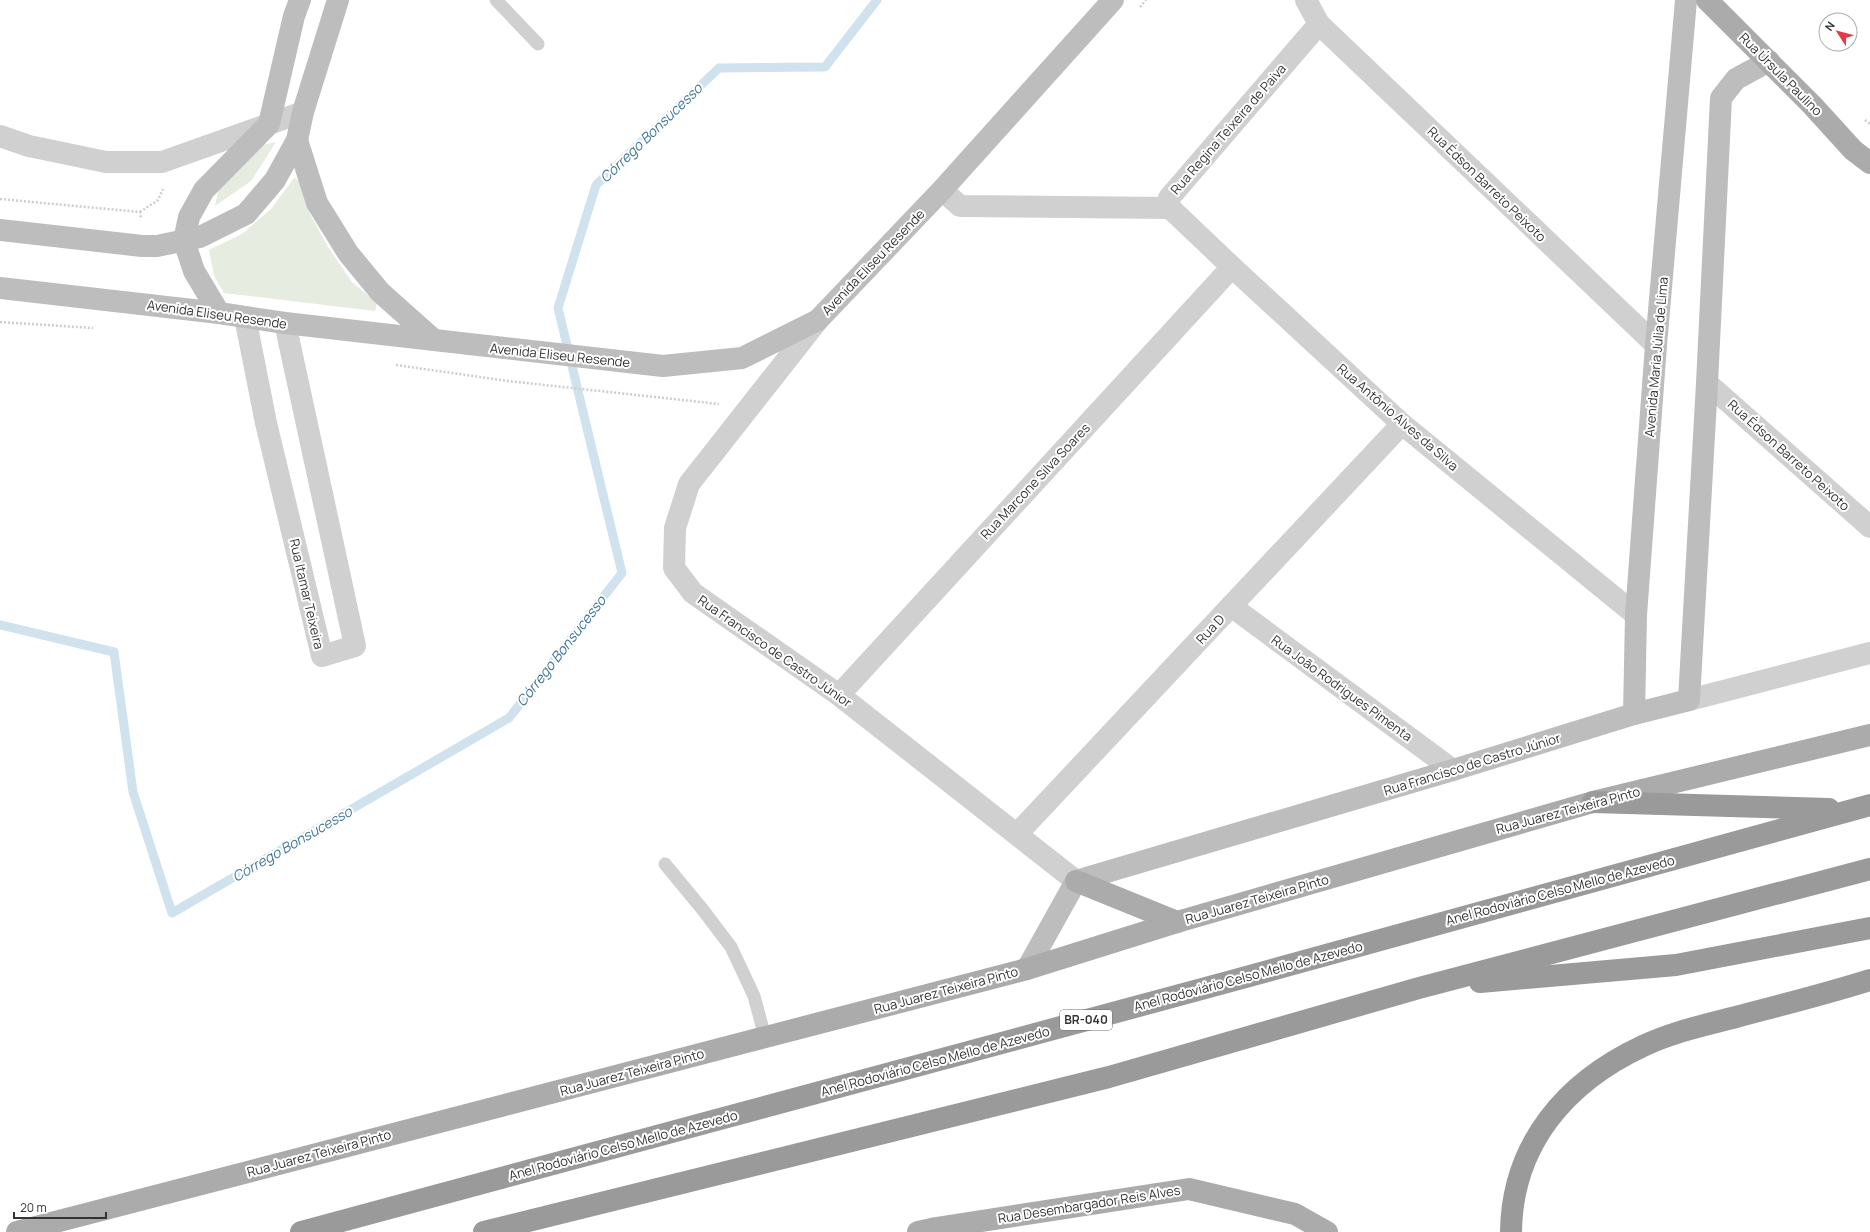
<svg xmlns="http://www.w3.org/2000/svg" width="1870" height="1232" viewBox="0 0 1870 1232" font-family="Manrope,sans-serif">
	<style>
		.green { fill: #e6ecdf }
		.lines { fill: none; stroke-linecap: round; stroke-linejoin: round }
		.stream { stroke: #cfe2ee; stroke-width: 9 }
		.path { stroke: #cdcdcd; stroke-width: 2.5; stroke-dasharray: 2 2; stroke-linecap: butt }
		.service { stroke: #d0d0d0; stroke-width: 13 }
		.minor { stroke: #d0d0d0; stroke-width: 22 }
		.tertiary { stroke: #d0d0d0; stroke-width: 22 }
		.secondary { stroke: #bdbdbd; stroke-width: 22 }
		.primary { stroke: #ababab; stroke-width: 22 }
		.motorway { stroke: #9a9a9a; stroke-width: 22 }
		.labels { text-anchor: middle; stroke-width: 4; stroke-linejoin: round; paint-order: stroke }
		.shield { fill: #fff; stroke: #707070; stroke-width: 1 }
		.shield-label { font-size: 12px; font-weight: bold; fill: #333 }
		.street-label { font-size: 13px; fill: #333; stroke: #fff }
		.water-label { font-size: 14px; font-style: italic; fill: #3f7597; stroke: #fff }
	</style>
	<rect width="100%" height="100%" fill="#fff"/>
	<g class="green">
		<polygon points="276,142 251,181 215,206 219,186 258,146"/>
		<polygon points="294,178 300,181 310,214 328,247 352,282 377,303 375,311 224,293 214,276 209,250 242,234 271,209"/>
	</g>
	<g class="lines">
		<polyline class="stream" points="0,625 114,652 133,792 172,913 509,718 622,573 558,308 596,185 719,68 825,67 877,0"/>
		<g class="path">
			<polyline points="1140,7 1146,0"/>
			<polyline points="1865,120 1870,124"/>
			<polyline points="0,199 140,212 141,219"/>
			<polyline points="140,212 158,200 163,189"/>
			<polyline points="0,322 93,328"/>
			<polyline points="396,365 508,381 719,404"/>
		</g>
		<g class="service">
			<polyline points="496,0 538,44"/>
			<polyline points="665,864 703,910 731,947 754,996 765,1037"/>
		</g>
		<g class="minor">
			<polyline points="1306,0 1319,24 1656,345"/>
			<polyline points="0,136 29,146 106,162 162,162 303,112"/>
			<polyline points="942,190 960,206 1170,208"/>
			<polyline points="1170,208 1232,267 1402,424 1636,615"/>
			<polyline points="1170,208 1169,198 1319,24"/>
			<polyline points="245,317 266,423 322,656 355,646 285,323"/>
			<polyline points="1707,383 1870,527"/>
			<polyline points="1231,606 1453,770"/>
			<polyline points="839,695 1232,267"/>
			<polyline points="1689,700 1870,653"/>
			<polyline points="1017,834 1402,424"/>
		</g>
		<polyline class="tertiary" points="818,320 689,484 675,528 674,568 693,593 839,695 1076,881"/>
		<g class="secondary">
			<polyline points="297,140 317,203 348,253 380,292 434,340"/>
			<polyline points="0,230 142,246 157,246 200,237 246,214 275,180 297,140 303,112 338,0"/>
			<polyline points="0,288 219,313 285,323 663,366 742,358 818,320 942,190 1113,0"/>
			<polyline points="219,313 194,271 184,241 189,217 204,190 269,124 294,16 300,0"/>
			<polyline points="1634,714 1636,615 1656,345 1686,0"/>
			<polyline points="1027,969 1076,881 1453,770 1634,714 1689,700 1707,383 1721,98 1736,79 1769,61"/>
		</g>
		<g class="primary">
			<polyline points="1707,0 1812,105 1853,150 1870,163"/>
			<polyline points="1076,881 1177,922"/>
			<polyline points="17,1232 1027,969 1177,922 1593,802 1870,735"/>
			<polyline points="918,1232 936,1228 1189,1189 1295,1214 1327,1232"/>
		</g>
		<g class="motorway">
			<polyline points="1593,802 1829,809"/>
			<polyline points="1480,982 1676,965 1870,928"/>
			<polyline points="301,1232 1235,980 1870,805"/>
			<polyline points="484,1232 1109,1077 1419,988 1870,869"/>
			<path d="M1511,1232C1512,1144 1566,1082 1643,1046C1672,1032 1705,1025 1736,1017C1781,1005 1826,994 1870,980"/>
		</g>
	</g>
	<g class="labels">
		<rect class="shield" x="1060" y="1010" width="52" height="20" rx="3"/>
		<g class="shield-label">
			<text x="1086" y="1024">BR-040</text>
		</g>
		<g class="street-label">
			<text transform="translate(1781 74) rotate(45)" y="5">Rua Úrsula Paulino</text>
			<text transform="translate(1228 129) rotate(-49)" y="5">Rua Regina Teixeira de Paiva</text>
			<text transform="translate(1487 184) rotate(44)" y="5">Rua Édson Barreto Peixoto</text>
			<text transform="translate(873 262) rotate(-46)" y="5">Avenida Eliseu Resende</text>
			<text transform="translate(217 314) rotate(8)" y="5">Avenida Eliseu Resende</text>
			<text transform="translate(560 355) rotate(6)" y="5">Avenida Eliseu Resende</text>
			<text transform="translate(1656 357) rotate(-85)" y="5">Avenida Maria Júlia de Lima</text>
			<text transform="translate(1398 417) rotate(41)" y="5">Rua Antônio Alves da Silva</text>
			<text transform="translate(1789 455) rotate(42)" y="5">Rua Édson Barreto Peixoto</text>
			<text transform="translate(1035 481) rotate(-47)" y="5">Rua Marcone Silva Soares</text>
			<text transform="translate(307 594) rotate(77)" y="5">Rua Itamar Teixeira</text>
			<text transform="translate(1210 629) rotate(-47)" y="5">Rua D</text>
			<text transform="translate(775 651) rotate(35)" y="5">Rua Francisco de Castro Júnior</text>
			<text transform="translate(1342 688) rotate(36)" y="5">Rua João Rodrigues Pimenta</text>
			<text transform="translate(1472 764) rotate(-17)" y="5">Rua Francisco de Castro Júnior</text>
			<text transform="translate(1568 810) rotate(-15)" y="5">Rua Juarez Teixeira Pinto</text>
			<text transform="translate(1560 890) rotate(-15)" y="5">Anel Rodoviário Celso Mello de Azevedo</text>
			<text transform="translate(1257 899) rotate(-16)" y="5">Rua Juarez Teixeira Pinto</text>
			<text transform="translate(1248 976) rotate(-15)" y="5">Anel Rodoviário Celso Mello de Azevedo</text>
			<text transform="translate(946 990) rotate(-15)" y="5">Rua Juarez Teixeira Pinto</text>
			<text transform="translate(935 1061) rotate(-15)" y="5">Anel Rodoviário Celso Mello de Azevedo</text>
			<text transform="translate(632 1072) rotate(-15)" y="5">Rua Juarez Teixeira Pinto</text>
			<text transform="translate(623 1145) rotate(-15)" y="5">Anel Rodoviário Celso Mello de Azevedo</text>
			<text transform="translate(319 1153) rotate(-15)" y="5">Rua Juarez Teixeira Pinto</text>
			<text transform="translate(1089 1204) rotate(-9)" y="5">Rua Desembargador Reis Alves</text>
		</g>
		<g class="water-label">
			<text transform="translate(651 133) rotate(-44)" y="5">Córrego Bonsucesso</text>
			<text transform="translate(561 651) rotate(-52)" y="5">Córrego Bonsucesso</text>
			<text transform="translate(292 844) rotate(-30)" y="5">Córrego Bonsucesso</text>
		</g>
	</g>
	<g transform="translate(1838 32) rotate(306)"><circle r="19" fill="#ffffff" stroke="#adadad"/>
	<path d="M0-3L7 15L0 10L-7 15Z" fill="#e63946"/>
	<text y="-6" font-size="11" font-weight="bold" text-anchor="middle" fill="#333333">N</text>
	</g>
	<path d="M14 1212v6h92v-6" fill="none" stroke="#333333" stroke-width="2"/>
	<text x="20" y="1212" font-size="12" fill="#333333" stroke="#ffffff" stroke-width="3" paint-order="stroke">20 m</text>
</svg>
